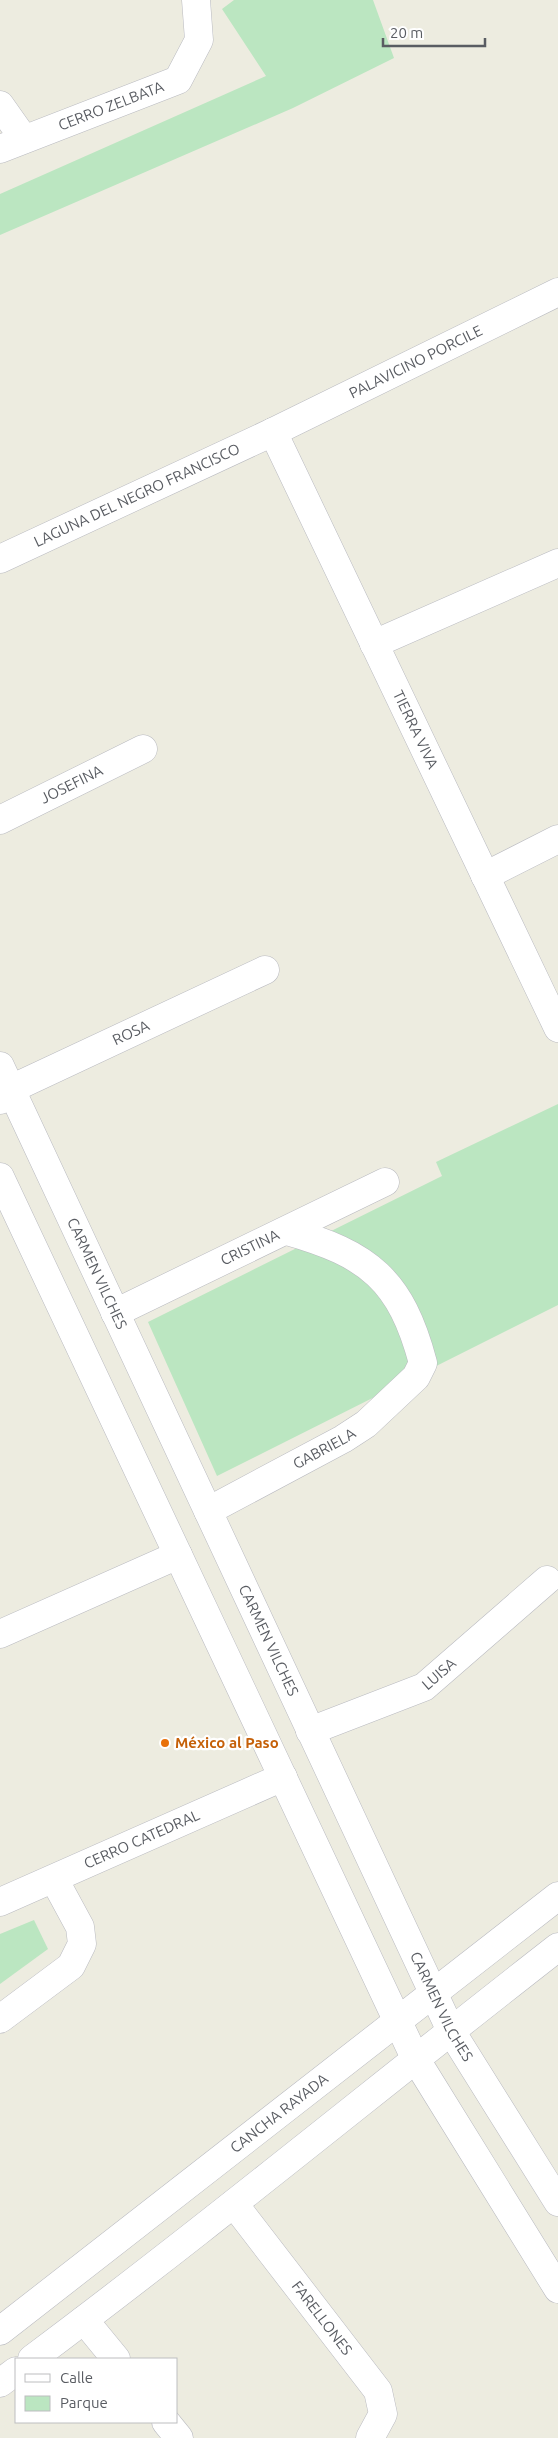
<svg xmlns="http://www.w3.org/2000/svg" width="558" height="2438" viewBox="0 0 558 2438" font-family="Ubuntu,sans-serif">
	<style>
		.green { fill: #bbe6c1 }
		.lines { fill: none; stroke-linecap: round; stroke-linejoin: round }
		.minor-casing { stroke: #b9bac0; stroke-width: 29 }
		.tertiary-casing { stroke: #b9bac0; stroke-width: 29 }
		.minor { stroke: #fff; stroke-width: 28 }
		.tertiary { stroke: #fff; stroke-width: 28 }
		.food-dot { fill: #e8710a; stroke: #fff; stroke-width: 2 }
		.labels { text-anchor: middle; stroke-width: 4.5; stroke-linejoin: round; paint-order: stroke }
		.street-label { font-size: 15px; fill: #595c62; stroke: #fff }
		.food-label { font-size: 15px; font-weight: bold; fill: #c56008; stroke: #fff; text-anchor: start }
	</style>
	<rect width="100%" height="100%" fill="#edece0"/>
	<g class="green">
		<polygon points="234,0 373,0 394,58 293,108 0,235 0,194 266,76 222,9"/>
		<polygon points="558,1104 558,1305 217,1476 148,1322 442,1176 436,1162"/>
		<polygon points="34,1920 48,1949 0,1984 0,1934"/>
	</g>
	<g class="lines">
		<g class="minor-casing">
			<g id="minor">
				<polyline points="0,105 24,139"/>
				<path id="s1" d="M0,149L178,80L199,40L196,0"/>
				<path id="s2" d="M273,432L558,1028"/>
				<path id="s3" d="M0,559L273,432L558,292"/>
				<polyline points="374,644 558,563"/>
				<path id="s4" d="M0,820L143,749"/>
				<polyline points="485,876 558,839"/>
				<path id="s5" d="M0,1066L451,2031L558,2202"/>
				<path id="s6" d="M0,1100L11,1089L265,970"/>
				<polyline points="0,1177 415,2058 558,2289"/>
				<path id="s7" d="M115,1313L385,1182"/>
				<path id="s8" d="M208,1511L343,1439L366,1424L416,1377L423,1363C401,1280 369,1254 287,1231"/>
				<polyline points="0,1634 178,1555"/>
				<path id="s9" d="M310,1731L424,1687L547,1580"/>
				<path id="s10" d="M0,1902L283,1777"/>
				<polyline points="0,2019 71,1966 82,1944 80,1927 54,1879"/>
				<path id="s11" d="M234,2204L378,2391L383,2414L370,2438"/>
				<polyline points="84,2320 116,2359"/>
				<polyline points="166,2422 179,2438"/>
			</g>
		</g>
		<g class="tertiary-casing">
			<g id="tertiary">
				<path id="s12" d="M0,2331L558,1896"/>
				<path d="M32,2359C210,2226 382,2084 558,1947"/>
				<polyline points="0,2383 16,2371"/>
			</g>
		</g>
		<use href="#minor" class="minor"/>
		<use href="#tertiary" class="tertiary"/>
	</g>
	<circle class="food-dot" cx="165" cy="1743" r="5"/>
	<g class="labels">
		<g class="street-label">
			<text dy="5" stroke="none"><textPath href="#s1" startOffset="119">CERRO ZELBATA</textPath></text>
			<text dy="5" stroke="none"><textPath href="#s3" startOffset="460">PALAVICINO PORCILE</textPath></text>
			<text dy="5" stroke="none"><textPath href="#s3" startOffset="151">LAGUNA DEL NEGRO FRANCISCO</textPath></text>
			<text dy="5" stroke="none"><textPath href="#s2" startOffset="330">TIERRA VIVA</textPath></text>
			<text dy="5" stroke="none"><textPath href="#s4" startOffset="80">JOSEFINA</textPath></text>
			<text dy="5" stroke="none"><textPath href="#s6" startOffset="148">ROSA</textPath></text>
			<text dy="5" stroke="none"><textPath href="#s7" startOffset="150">CRISTINA</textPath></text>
			<text dy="5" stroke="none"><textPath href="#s5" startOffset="229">CARMEN VILCHES</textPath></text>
			<text dy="5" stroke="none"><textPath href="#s8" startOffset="132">GABRIELA</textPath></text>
			<text dy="5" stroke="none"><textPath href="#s5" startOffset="634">CARMEN VILCHES</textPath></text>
			<text dy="5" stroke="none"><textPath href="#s9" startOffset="142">LUISA</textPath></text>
			<text dy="5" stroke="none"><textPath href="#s10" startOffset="155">CERRO CATEDRAL</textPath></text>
			<text dy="5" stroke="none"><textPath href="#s5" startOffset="1039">CARMEN VILCHES</textPath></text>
			<text dy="5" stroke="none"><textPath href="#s12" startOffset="354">CANCHA RAYADA</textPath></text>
			<text dy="5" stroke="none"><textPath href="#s11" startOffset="144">FARELLONES</textPath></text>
		</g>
		<g class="food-label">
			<text x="175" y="1748">México al Paso</text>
		</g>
	</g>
	<rect x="15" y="2358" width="162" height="65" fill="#ffffff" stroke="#bdbec0"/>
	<rect x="25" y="2374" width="25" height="8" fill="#ffffff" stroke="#bdbec0"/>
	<text x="60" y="2383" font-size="15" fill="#595c62">Calle</text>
	<rect x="25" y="2396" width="25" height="15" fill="#bbe6c1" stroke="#bdbec0"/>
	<text x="60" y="2408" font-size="15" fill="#595c62">Parque</text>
	<path d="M383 38v8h102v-8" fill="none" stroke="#595c62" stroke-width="2.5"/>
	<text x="390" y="38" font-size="15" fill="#595c62" stroke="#ffffff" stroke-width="4" paint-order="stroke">20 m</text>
</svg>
